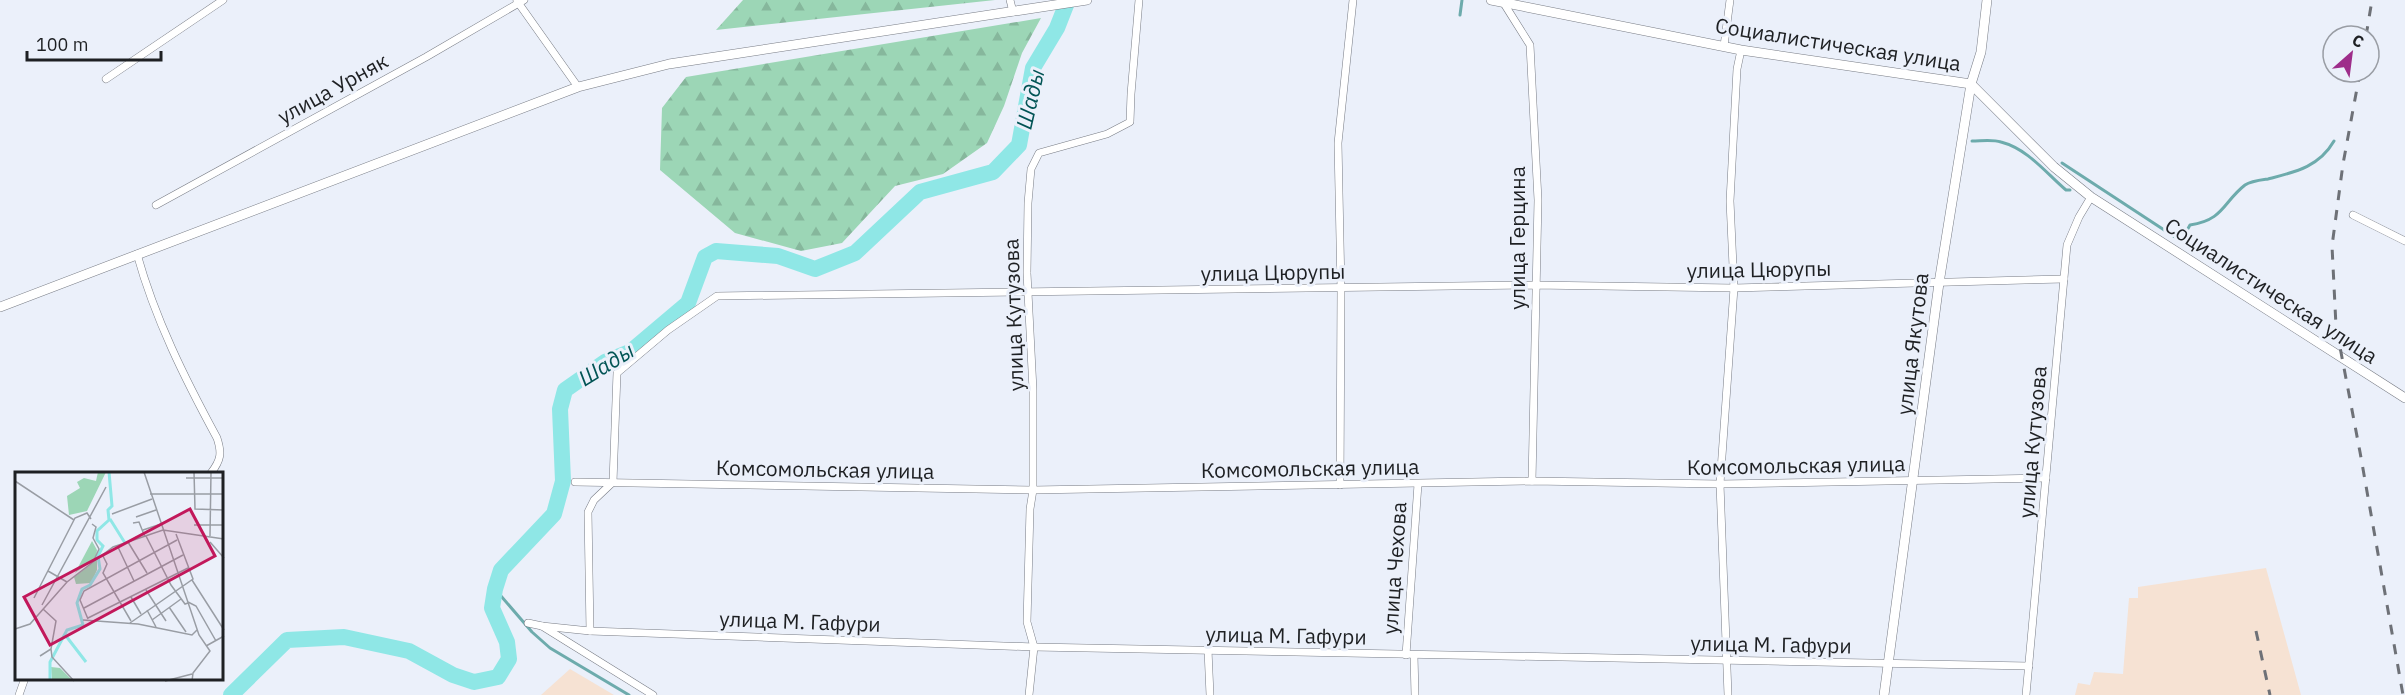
<svg xmlns="http://www.w3.org/2000/svg" width="2405" height="695" viewBox="0 0 2405 695" font-family="'IBM Plex Sans',sans-serif">
	<style>
		.industrial { fill: #f6e2d3 }
		.forest { fill: url(#forest-firs) }
		.lines { fill: none; stroke-linecap: round; stroke-linejoin: round }
		.stream { stroke: #6dabac; stroke-width: 3 }
		.river { stroke: #8fe7e6; stroke-width: 16 }
		.street-casing { stroke: #787c85; stroke-width: 8 }
		.secondary-casing { stroke: #787c85; stroke-width: 10 }
		.street { stroke: #fff; stroke-width: 7 }
		.secondary { stroke: #fff; stroke-width: 9 }
		.rail { stroke: #6e7177; stroke-width: 3; stroke-dasharray: 10 10; stroke-linecap: butt }
		.labels { text-anchor: middle; stroke-width: 6; stroke-linejoin: round; paint-order: stroke }
		.street-label { font-size: 21px; fill: #1e2023; stroke: #ebf0fa }
		.water-label { font-size: 22px; font-style: italic; fill: #025455; stroke: #ebf0fa }
		.inset-river { fill: none; stroke: #8fe7e6; stroke-width: 3 }
		.inset-road { fill: none; stroke: #999da4; stroke-width: 1.5 }
		.view { fill: #c2185b; fill-opacity: 0.15; stroke: #c2185b; stroke-width: 3 }
		.inset-edge { fill: none; stroke: #1e2023; stroke-width: 3 }
	</style>
	<defs>
		<pattern id="forest-firs" width="22" height="20" patternUnits="userSpaceOnUse" patternTransform="scale(1.5)"><rect width="22" height="20" fill="#9cd6b6"/><path d="M5 1l3.5 6h-7zM16 11l3.5 6h-7z" fill="#86b79c"/></pattern>
	</defs>
	<rect width="100%" height="100%" fill="#ebf0fa"/>
	<g class="industrial">
		<polygon points="2266,568 2301,695 2075,695 2078,683 2090,685 2094,672 2123,674 2129,598 2138,598 2138,587"/>
		<polygon points="570,669 614,695 541,695"/>
	</g>
	<g class="forest">
		<polygon points="743,0 995,0 716,30"/>
		<polygon points="1041,18 1022,53 1004,106 987,143 943,174 895,186 842,243 801,251 735,233 660,170 662,108 686,77"/>
	</g>
	<g class="lines">
		<g class="stream">
			<polyline points="1460,15 1462,0"/>
			<path d="M1972,141C1981,141 1992,139 2001,142C2028,149 2046,173 2066,190H2070"/>
			<path d="M2062,163L2181,241L2190,225C2224,220 2223,202 2245,185C2251,181 2261,180 2268,179C2295,172 2319,167 2334,141"/>
			<polyline points="495,589 532,632 550,648 629,695"/>
		</g>
		<polyline class="river" points="231,695 287,640 344,637 409,651 453,675 474,682 498,677 509,659 507,642 492,608 495,589 501,570 554,514 563,481 560,409 565,390 605,362 630,352 688,303 705,257 716,251 778,256 815,269 855,253 920,192 993,172 1019,145 1033,68 1057,28 1068,0"/>
		<g class="street-casing">
			<g id="street">
				<polyline points="1010,0 1013,12"/>
				<polyline points="517,1 578,87"/>
				<polyline points="1503,2 1530,45 1538,200 1532,481"/>
				<polyline points="1724,46 1730,0"/>
				<polyline points="106,79 223,0"/>
				<polyline points="156,205 426,57 524,0"/>
				<polyline points="2353,215 2405,241"/>
				<path d="M137,254C155,319 185,379 217,438C222,453 221,460 211,473"/>
				<polyline points="575,482 1033,490 1532,481 1720,484 2046,478"/>
				<polyline points="1340,485 1341,289 1338,143 1353,0"/>
				<polyline points="528,623 542,626 653,695"/>
				<polyline points="542,626 590,631 1034,647 2029,666"/>
				<polyline points="590,631 588,512 594,500 613,482 617,373 668,330 717,296 1534,285 1734,288 2064,279"/>
				<polyline points="1208,650 1210,695"/>
				<polyline points="1406,655 1418,484"/>
				<polyline points="1414,655 1415,695"/>
				<polyline points="19,695 25,678"/>
				<polyline points="1029,695 1034,647 1027,622 1030,509 1033,490 1033,390 1027,273 1028,203 1031,169 1039,153 1107,134 1130,122 1131,94 1139,0"/>
				<polyline points="1728,695 1720,484 1734,288 1730,201 1737,69 1741,50"/>
				<polyline points="2026,695 2067,245 2079,217 2091,197"/>
			</g>
		</g>
		<g class="secondary-casing">
			<g id="secondary">
				<polyline points="1491,0 1741,50 1971,84 2054,167 2091,197 2405,398"/>
				<polyline points="0,307 578,87 669,64 1087,0"/>
				<polyline points="1884,695 1939,283 1971,84 1981,52 1987,0"/>
			</g>
		</g>
		<use href="#street" class="street"/>
		<use href="#secondary" class="secondary"/>
		<g class="rail">
			<polyline points="2366,36 2372,0"/>
			<polyline points="2360,72 2343,164 2332,246 2336,326 2360,452 2403,695"/>
			<polyline points="2256,631 2270,695"/>
		</g>
	</g>
	<g class="labels">
		<g class="street-label">
			<text transform="translate(1838 45) rotate(9)" y="7">Социалистическая улица</text>
			<text transform="translate(333 89) rotate(-29)" y="7">улица Урняк</text>
			<text transform="translate(1518 238) rotate(-90)" y="7">улица Герцина</text>
			<text transform="translate(1759 270) rotate(-1)" y="7">улица Цюрупы</text>
			<text transform="translate(1273 273) rotate(-1)" y="7">улица Цюрупы</text>
			<text transform="translate(2271 291) rotate(33)" y="7">Социалистическая улица</text>
			<text transform="translate(1014 315) rotate(-92)" y="7">улица Кутузова</text>
			<text transform="translate(1913 344) rotate(-83)" y="7">улица Якутова</text>
			<text transform="translate(2033 442) rotate(-85)" y="7">улица Кутузова</text>
			<text transform="translate(1796 466) rotate(-1)" y="7">Комсомольская улица</text>
			<text transform="translate(1310 469) rotate(-1)" y="7">Комсомольская улица</text>
			<text transform="translate(825 470) rotate(1)" y="7">Комсомольская улица</text>
			<text transform="translate(1395 568) rotate(-86)" y="7">улица Чехова</text>
			<text transform="translate(800 622) rotate(2)" y="7">улица М. Гафури</text>
			<text transform="translate(1286 636) rotate(1)" y="7">улица М. Гафури</text>
			<text transform="translate(1771 645) rotate(1)" y="7">улица М. Гафури</text>
		</g>
		<g class="water-label">
			<text transform="translate(1030 99) rotate(-77)" y="8">Шады</text>
			<text transform="translate(606 364) rotate(-32)" y="8">Шады</text>
		</g>
	</g>
	<g transform="translate(15 472)">
		<rect width="208" height="208" fill="#ebf0fa"/>
		<path d="M83,0H91L72,39L54,43L52,24L65,16L62,10L69,6L81,9ZM77,69L82,78L81,86L60,101ZM82,88V98L76,111L61,112L59,105Z" fill="#9cd6b6"/>
		<path d="M36,195L45,196L57,208H37Z" fill="#9cd6b6"/>
		<path class="inset-river" d="M95,47L110,71M51,164L71,190M35,209V190L52,158L68,153L62,131L67,117L75,113L85,97L83,84L88,74L82,68V59L94,48L93,38L97,34L94,0"/>
		<path class="inset-road" d="M129,0L184,163L195,179L178,201L177,209M179,0L180,37L209,38M171,6H209M0,9L59,48M135,22H209M97,42L137,27M121,45L141,38M118,51L124,50L130,65M77,52L81,55L78,66L84,77L79,88M179,53H209M128,58L146,52M131,64L156,113L170,132L173,131M195,64L196,0M113,70L132,101M195,70L209,86M102,73L119,109M87,82L92,92L88,101L116,149M33,99L52,110M177,108L209,158M131,118L151,149M116,125L126,142M19,126L60,46L72,41L76,47M173,130L181,134L201,169M27,133L91,15M154,135L171,160M69,136L168,83M132,138L141,155M73,146L173,96M73,147L65,128L69,119L162,68M68,148L123,152L177,163L182,158M137,148L166,127M115,151L178,107L161,62M0,157L15,152L52,110L98,75L148,58L209,67M191,174L209,164M36,177L37,185L59,209M25,184L36,177L41,149L28,137M150,209L177,202"/>
		<path class="view" d="M175,37L200,84L35,173L9,125Z"/>
		<rect width="208" height="208" class="inset-edge"/>
	</g>
	<g transform="translate(2351 54) rotate(28)"><circle r="28" fill="#ebf0fa" stroke="#999da4" stroke-width="1.5"/>
	<path d="M0-4.5L10 22L0 15L-10 22Z" fill="#9e2d8a"/>
	<text y="-9" font-size="16" font-weight="bold" text-anchor="middle" fill="#1e2023">С</text>
	</g>
	<path d="M27 51v9h134v-9" fill="none" stroke="#1e2023" stroke-width="3"/>
	<text x="36" y="51" font-size="18" fill="#1e2023" stroke="#ebf0fa" stroke-width="4.5" paint-order="stroke">100 m</text>
</svg>
